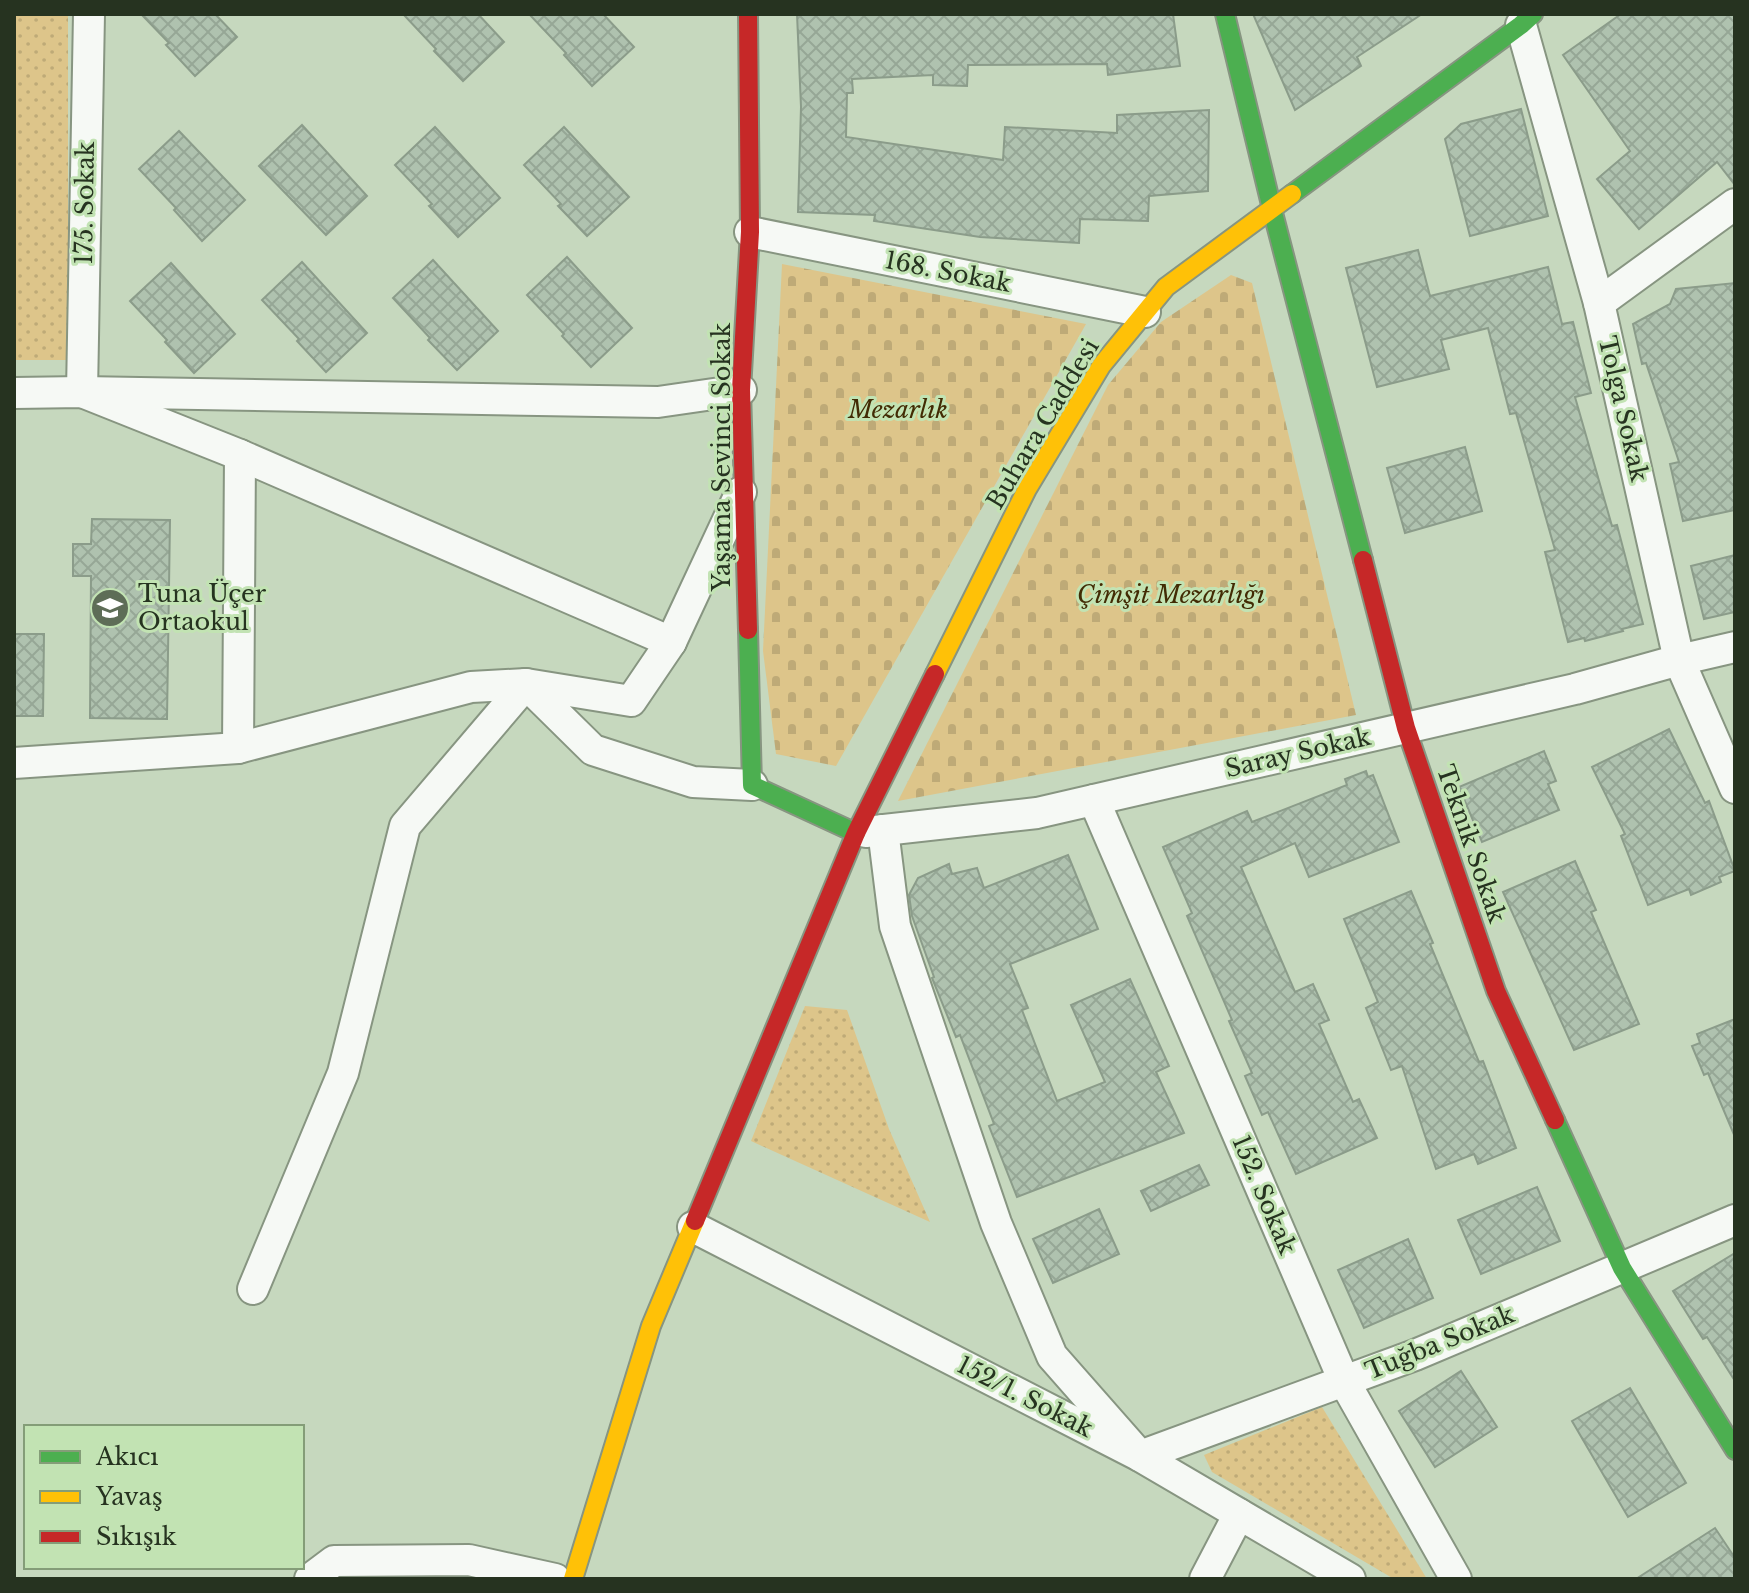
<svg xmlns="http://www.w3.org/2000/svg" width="1749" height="1593" viewBox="0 0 1749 1593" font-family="'Libre Baskerville',serif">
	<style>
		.cemetery { fill: url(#cemetery-stones) }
		.park { fill: url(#park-dots) }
		.building { fill: url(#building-cross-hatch); stroke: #8b9c8a; stroke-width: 2 }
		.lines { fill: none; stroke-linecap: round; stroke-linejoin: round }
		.street-casing { stroke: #879581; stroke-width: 34 }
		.fast-casing { stroke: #879581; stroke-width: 22 }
		.slow-casing { stroke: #879581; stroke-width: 22 }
		.jam-casing { stroke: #879581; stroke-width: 22 }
		.street { stroke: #f6f9f5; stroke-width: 30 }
		.fast { stroke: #4caf50; stroke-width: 18 }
		.slow { stroke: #ffc107; stroke-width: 18 }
		.jam { stroke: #c62828; stroke-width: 18 }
		.labels { text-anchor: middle; stroke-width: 6; stroke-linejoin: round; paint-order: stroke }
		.street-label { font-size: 24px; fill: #263320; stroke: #c2e3b3 }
		.park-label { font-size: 24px; font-style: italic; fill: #422b04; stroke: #c2e3b3 }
		.poi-label { font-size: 24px; fill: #263320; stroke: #c2e3b3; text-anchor: start }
	</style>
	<defs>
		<pattern id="cemetery-stones" width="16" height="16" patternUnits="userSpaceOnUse" patternTransform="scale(2)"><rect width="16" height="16" fill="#ddc58a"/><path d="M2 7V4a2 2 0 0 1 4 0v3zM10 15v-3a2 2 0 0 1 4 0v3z" fill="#beaa77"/></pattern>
		<pattern id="park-dots" width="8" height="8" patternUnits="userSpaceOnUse" patternTransform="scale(2)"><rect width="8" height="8" fill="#ddc58a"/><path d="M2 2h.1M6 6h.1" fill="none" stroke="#beaa77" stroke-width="1.8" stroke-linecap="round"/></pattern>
		<pattern id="building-cross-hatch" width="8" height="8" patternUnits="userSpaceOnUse" patternTransform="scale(2)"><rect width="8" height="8" fill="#afc2af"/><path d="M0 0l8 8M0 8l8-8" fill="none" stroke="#96a796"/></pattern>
	</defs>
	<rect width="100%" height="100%" fill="#c6d8be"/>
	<g class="cemetery">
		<polygon points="782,264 1086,324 836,766 776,754 763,651"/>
		<polygon points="1231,275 1252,283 1356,715 898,801 1108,385 1161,322"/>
	</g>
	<g class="park">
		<rect x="14" y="14" width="54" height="346"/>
		<polygon points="805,1006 847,1010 889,1129 930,1222 751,1141"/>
		<polygon points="1322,1407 1427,1579 1394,1579 1212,1472 1204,1455"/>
	</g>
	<g class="building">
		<polygon points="141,14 215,14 237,37 195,76 166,45 169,43"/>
		<polygon points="403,14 478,14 504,42 463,81 434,51 436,49"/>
		<polygon points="529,14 603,14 634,47 592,86 564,55 566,53"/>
		<polygon points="797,14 1173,14 1180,66 1108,75 1107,64 968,65 967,86 933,85 933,75 852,79 853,93 847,93 846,137 1003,160 1005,127 1117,133 1117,115 1209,110 1208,191 1149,196 1148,221 1080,219 1079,243 980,237 874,221 875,215 798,212 801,107"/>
		<polygon points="1253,14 1422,14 1357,57 1361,66 1295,110"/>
		<polygon points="1621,14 1735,14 1735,185 1717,162 1639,229 1597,179 1630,151 1563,55"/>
		<polygon points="1521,109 1548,216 1470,236 1445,139 1461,124"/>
		<polygon points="302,125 367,196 326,235 259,166"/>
		<polygon points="435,127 500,198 458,237 429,206 432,204 395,165"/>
		<polygon points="564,127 629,197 587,236 558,206 561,204 524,165"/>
		<polygon points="179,131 245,200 202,241 174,210 176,208 139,169"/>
		<polygon points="1418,250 1430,296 1548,267 1562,324 1573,322 1591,393 1575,397 1612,526 1617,525 1643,624 1622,629 1623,631 1585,641 1584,638 1568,642 1545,552 1555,550 1516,413 1510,414 1488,328 1441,340 1449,369 1377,387 1346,268"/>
		<polygon points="567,257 632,328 591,367 562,336 564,334 527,295"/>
		<polygon points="433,260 498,331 457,370 428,340 430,338 393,298"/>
		<polygon points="302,262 367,333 326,372 297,341 299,339 262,300"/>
		<polygon points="171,263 235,334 194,373 165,342 167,340 130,301"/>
		<polygon points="1735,283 1735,510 1683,521 1670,464 1679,462 1646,363 1642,364 1633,324 1670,304 1676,289"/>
		<polygon points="1465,447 1482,511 1405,533 1387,468"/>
		<polygon points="92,519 170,520 167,719 90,718 91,576 73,576 73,544 91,544"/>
		<polygon points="1735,555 1735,612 1704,619 1691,566"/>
		<polygon points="14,634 44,634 43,716 14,716"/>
		<polygon points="1669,729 1705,803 1709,801 1735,871 1719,877 1721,882 1691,895 1689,889 1648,905 1621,836 1625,834 1592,767"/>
		<polygon points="1544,751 1556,781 1548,784 1559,810 1482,842 1459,787"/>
		<polygon points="1366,771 1368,777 1373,775 1399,842 1309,877 1295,843 1241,867 1295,992 1313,984 1329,1020 1319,1024 1353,1102 1359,1099 1377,1138 1296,1174 1268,1112 1262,1115 1245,1076 1252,1073 1229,1021 1232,1020 1187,916 1192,913 1163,847 1247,811 1252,822 1347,785 1345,779"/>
		<polygon points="1068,855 1098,929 1010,964 1028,1008 1022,1010 1057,1101 1105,1082 1071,1005 1130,979 1169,1066 1156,1072 1184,1133 1017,1197 989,1126 994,1124 960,1035 956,1037 932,978 934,977 912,916 909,895 918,878 949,864 952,874 977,868 984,888"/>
		<polygon points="1575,861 1596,910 1591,912 1639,1024 1574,1050 1503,892"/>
		<polygon points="1411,891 1433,943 1430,944 1479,1062 1483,1061 1516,1148 1478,1164 1474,1154 1436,1169 1402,1066 1391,1070 1366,1008 1378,1002 1344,919"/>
		<polygon points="1735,1019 1735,1137 1708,1073 1704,1075 1692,1046 1700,1043 1697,1034"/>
		<polygon points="1199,1165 1209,1185 1151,1211 1141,1191"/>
		<polygon points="1537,1187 1560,1241 1481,1274 1458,1220"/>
		<polygon points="1099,1209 1119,1254 1053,1283 1033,1239"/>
		<polygon points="1408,1239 1433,1298 1364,1328 1338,1270"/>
		<polygon points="1735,1253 1735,1381 1707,1337 1703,1339 1673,1291"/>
		<polygon points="1461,1371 1497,1427 1435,1467 1399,1411"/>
		<polygon points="1630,1388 1686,1483 1628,1517 1572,1421"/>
		<polygon points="1715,1528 1735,1558 1735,1579 1636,1579"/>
	</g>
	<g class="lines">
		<g class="street-casing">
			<g id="street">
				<polyline points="89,14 82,392 240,455 671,642"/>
				<polyline points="1521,25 1599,303 1679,660 1735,788"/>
				<polyline points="750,232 1145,312"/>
				<polyline points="1599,303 1735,204"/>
				<polyline points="14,393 82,392 658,402 741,390"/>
				<polyline points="238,748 240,455"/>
				<polyline points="14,763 238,748 471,687 526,684 631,701 671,642 741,492"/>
				<polyline points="1094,800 1344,1381 1456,1579"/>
				<polyline points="883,830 895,926 996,1223 1052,1356 1140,1456 1415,1355 1735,1220"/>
				<polyline points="866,832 1037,813 1575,689 1679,660 1735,647"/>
				<polyline points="693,1227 1140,1456 1350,1579"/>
				<polyline points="253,1289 343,1073 405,826 526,684 593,750 693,782 752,785"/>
				<polyline points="310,1579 334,1561 469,1560 555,1579"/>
				<polyline points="1205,1579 1239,1514"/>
			</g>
		</g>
		<g class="fast-casing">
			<g id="fast">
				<polyline points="1225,14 1272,209 1363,560"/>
				<polyline points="1292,194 1521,25 1533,14"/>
				<polyline points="748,630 752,785 856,833"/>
				<polyline points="1555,1120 1622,1268 1735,1450"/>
			</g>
		</g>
		<g class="slow-casing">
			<g id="slow">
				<polyline points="935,674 1027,489 1101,366 1166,287 1292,194"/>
				<polyline points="573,1579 651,1326 695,1221"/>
			</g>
		</g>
		<g class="jam-casing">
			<g id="jam">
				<polyline points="1363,560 1406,728 1496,991 1555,1120"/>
				<polyline points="748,630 741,390 750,232 748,14"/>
				<polyline points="695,1221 856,833 935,674"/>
			</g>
		</g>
		<use href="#street" class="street"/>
		<use href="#fast" class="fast"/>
		<use href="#slow" class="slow"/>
		<use href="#jam" class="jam"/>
	</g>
	<defs>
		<g id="school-disc" transform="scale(2)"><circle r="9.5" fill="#5e6d57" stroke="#c2e3b3"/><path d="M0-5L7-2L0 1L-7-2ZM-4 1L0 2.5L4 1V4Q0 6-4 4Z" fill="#fff"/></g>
	</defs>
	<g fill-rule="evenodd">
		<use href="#school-disc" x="110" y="608"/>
	</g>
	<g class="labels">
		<g class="street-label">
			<text transform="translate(85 203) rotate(-89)" y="8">175. Sokak</text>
			<text transform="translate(948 272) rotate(11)" y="8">168. Sokak</text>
			<text transform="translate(1623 409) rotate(77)" y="8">Tolga Sokak</text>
			<text transform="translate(1043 424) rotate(-59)" y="8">Buhara Caddesi</text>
			<text transform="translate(722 457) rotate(-90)" y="8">Yaşama Sevinci Sokak</text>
			<text transform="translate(1298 753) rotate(-13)" y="8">Saray Sokak</text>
			<text transform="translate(1471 844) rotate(71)" y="8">Teknik Sokak</text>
			<text transform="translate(1264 1195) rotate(67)" y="8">152. Sokak</text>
			<text transform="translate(1440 1343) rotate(-22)" y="8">Tuğba Sokak</text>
			<text transform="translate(1025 1397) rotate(27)" y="8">152/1. Sokak</text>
		</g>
		<g class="park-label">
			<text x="898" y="418">Mezarlık</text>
			<text x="1171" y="603">Çimşit Mezarlığı</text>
		</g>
		<g class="poi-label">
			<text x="138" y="602">Tuna Üçer<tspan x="138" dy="28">Ortaokul</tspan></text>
		</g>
	</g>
	<rect width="1749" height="1593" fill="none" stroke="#263320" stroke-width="32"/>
	<rect x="24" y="1425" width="280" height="144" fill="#c2e3b3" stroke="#849d78" stroke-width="2"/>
	<rect x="40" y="1451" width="40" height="12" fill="#4caf50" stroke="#849d78" stroke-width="2"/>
	<text x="96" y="1465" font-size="24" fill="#263320">Akıcı</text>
	<rect x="40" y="1491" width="40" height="12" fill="#ffc107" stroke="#849d78" stroke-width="2"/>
	<text x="96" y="1505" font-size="24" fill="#263320">Yavaş</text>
	<rect x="40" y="1531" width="40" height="12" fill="#c62828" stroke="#849d78" stroke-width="2"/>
	<text x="96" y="1545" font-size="24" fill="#263320">Sıkışık</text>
</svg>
